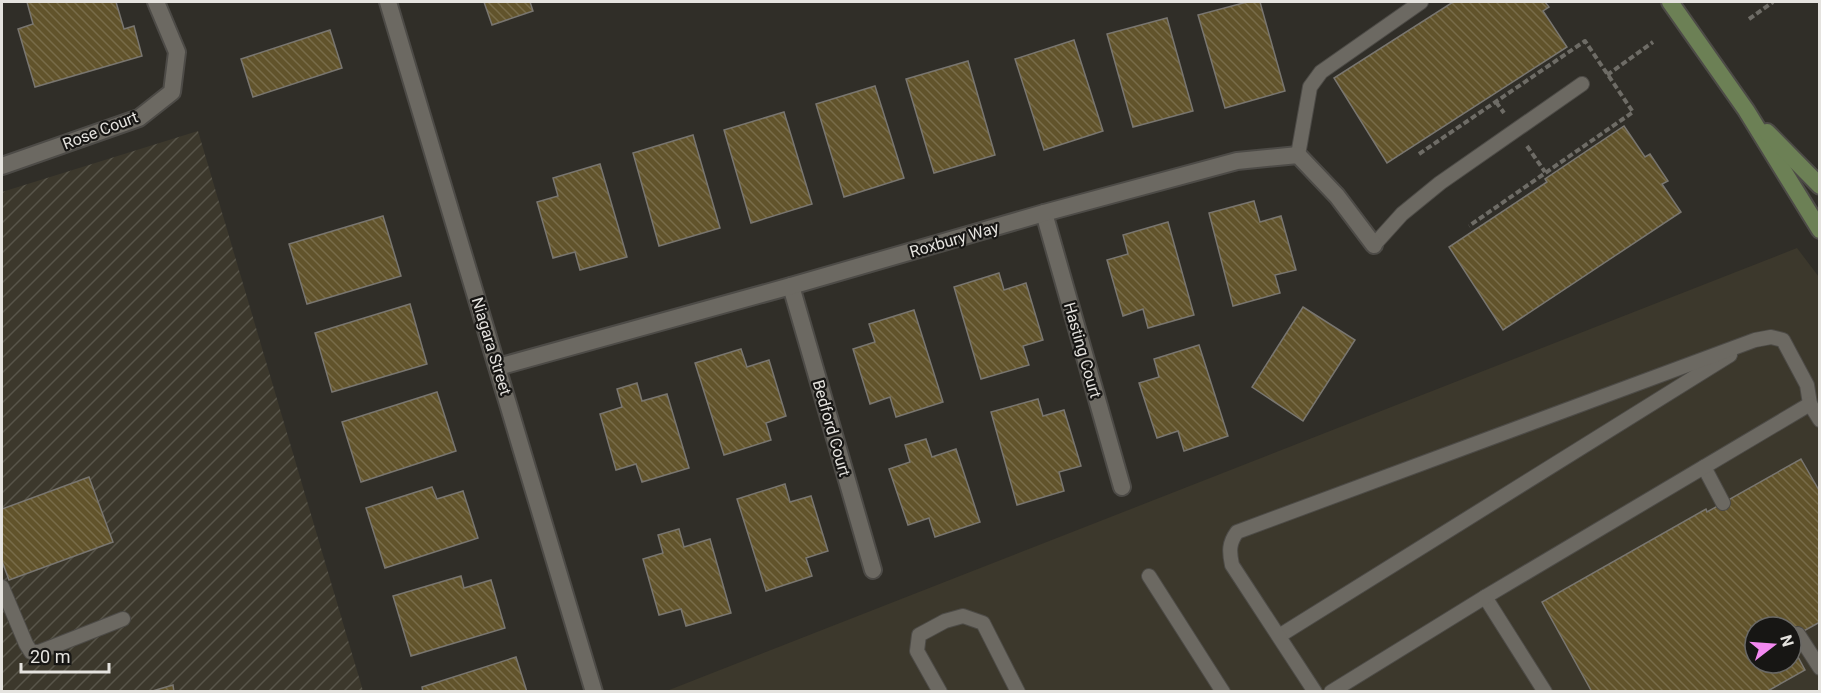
<svg xmlns="http://www.w3.org/2000/svg" width="1821" height="693" viewBox="0 0 1821 693" font-family="Roboto,sans-serif">
	<style>
		.built { fill: #3c382c; fill-rule: evenodd }
		.industrial { fill: url(#industrial-furrows) }
		.building { fill: url(#building-back-hatch); stroke: #797670; stroke-width: 1.5 }
		.lines { fill: none; stroke-linecap: round; stroke-linejoin: round }
		.service-casing { stroke: #4d4b47; stroke-width: 16 }
		.minor-casing { stroke: #4d4b47; stroke-width: 20 }
		.secondary-casing { stroke: #4d4b47; stroke-width: 20 }
		.path { stroke: #6e6c66; stroke-width: 4; stroke-dasharray: 6 3; stroke-linecap: butt }
		.service { stroke: #6c6962; stroke-width: 14 }
		.minor { stroke: #6c6962; stroke-width: 16 }
		.secondary { stroke: #6c8055; stroke-width: 16 }
		.labels { text-anchor: middle; stroke-width: 4.5; stroke-linejoin: round; paint-order: stroke }
		.street-label { font-size: 16px; fill: #e5e3df; stroke: #171614 }
	</style>
	<defs>
		<pattern id="industrial-furrows" width="10" height="10" patternUnits="userSpaceOnUse" patternTransform="scale(1.5)"><rect width="10" height="10" fill="#3c382c"/><path d="M-1 1l2-2M0 10L10 0M9 11l2-2" fill="none" stroke="#58554a"/></pattern>
		<pattern id="building-back-hatch" width="6" height="6" patternUnits="userSpaceOnUse" patternTransform="scale(1.5)"><rect width="6" height="6" fill="#61532b"/><path d="M-1 5l2 2M0 0l6 6M5-1l2 2" fill="none" stroke="#786c49"/></pattern>
	</defs>
	<rect width="100%" height="100%" fill="#302e28"/>
	<path class="built" d="M1797,248L1819,277V691L664,692ZM1755,627H1791V663H1755Z"/>
	<polygon class="industrial" points="198,131 363,691 2,692 2,192"/>
	<g class="building">
		<polygon points="27,2 116,2 124,29 134,26 142,56 35,87 18,29 33,24"/>
		<polygon points="484,2 530,2 533,11 492,25"/>
		<polygon points="1247,2 1260,2 1285,91 1225,108 1198,15"/>
		<polygon points="1453,2 1545,2 1549,7 1543,11 1567,47 1387,163 1334,78"/>
		<polygon points="1167,18 1193,111 1133,127 1107,34"/>
		<polygon points="330,30 342,68 253,97 241,59"/>
		<polygon points="1074,40 1103,131 1044,150 1015,59"/>
		<polygon points="968,61 995,155 934,173 906,79"/>
		<polygon points="875,86 904,178 844,197 816,104"/>
		<polygon points="784,112 812,204 751,223 724,130"/>
		<polygon points="1624,126 1645,157 1650,154 1668,181 1662,184 1681,212 1503,330 1449,247 1547,182 1545,179"/>
		<polygon points="693,135 720,228 659,246 633,153"/>
		<polygon points="600,164 627,257 580,270 575,252 553,258 537,202 558,196 553,178"/>
		<polygon points="1254,201 1260,222 1281,216 1296,270 1275,275 1280,293 1233,306 1209,213"/>
		<polygon points="383,216 401,276 307,304 289,244"/>
		<polygon points="1168,222 1194,315 1148,328 1143,309 1123,316 1107,260 1128,254 1123,235"/>
		<polygon points="999,273 1004,290 1026,283 1043,340 1023,346 1029,365 981,379 954,287"/>
		<polygon points="410,304 427,364 332,392 315,333"/>
		<polygon points="1303,307 1355,340 1303,421 1252,387"/>
		<polygon points="914,310 943,402 896,417 890,397 870,404 853,349 875,342 869,324"/>
		<polygon points="1199,345 1228,436 1184,451 1178,431 1157,438 1139,383 1159,377 1154,359"/>
		<polygon points="741,349 747,367 769,360 786,416 766,423 771,440 724,455 695,363"/>
		<polygon points="637,383 642,401 667,394 689,468 642,482 636,464 616,470 600,414 622,407 617,389"/>
		<polygon points="437,392 456,451 361,482 342,422"/>
		<polygon points="1038,399 1043,416 1064,410 1081,466 1059,472 1064,491 1017,505 991,412"/>
		<polygon points="926,439 932,457 956,449 980,522 935,537 929,518 908,525 889,469 910,462 905,445"/>
		<polygon points="1801,459 1820,492 1820,622 1791,638 1791,627 1755,627 1755,663 1791,663 1791,644 1805,670 1766,692 1592,692 1542,602 1706,509 1707,512"/>
		<polygon points="89,477 113,542 9,580 2,561 2,509"/>
		<polygon points="785,484 790,502 811,496 828,551 806,558 812,576 766,591 737,499"/>
		<polygon points="432,487 437,499 463,491 478,538 385,568 366,508"/>
		<polygon points="679,529 684,547 710,539 731,613 686,626 681,609 659,615 643,559 663,553 658,535"/>
		<polygon points="461,576 464,588 491,580 505,628 411,656 393,596"/>
		<polygon points="516,657 527,692 423,692 422,687"/>
		<polygon points="173,685 174,692 149,692"/>
	</g>
	<g class="lines">
		<g class="service-casing">
			<g id="service">
				<polyline points="1298,155 1310,87 1321,72 1421,2"/>
				<polyline points="1374,245 1402,214 1440,183 1582,84"/>
				<polyline points="1704,467 1723,503"/>
				<polyline points="1149,576 1223,692"/>
				<polyline points="2,587 26,644 31,652 39,652 123,619"/>
				<polyline points="1485,597 1545,692"/>
				<polyline points="1798,634 1820,668"/>
				<polyline points="1279,636 1730,355"/>
				<polyline points="940,692 917,651 919,635 945,621 963,616 983,623 1018,692"/>
				<path d="M1315,692L1232,565C1229,551 1229,543 1237,532L1755,340L1771,337L1783,340L1807,385L1810,404L1820,420"/>
				<polyline points="1331,692 1485,597 1810,404"/>
			</g>
		</g>
		<g class="minor-casing">
			<g id="minor">
				<polyline points="388,2 594,692"/>
				<polyline points="2,166 139,118 172,92 177,52 156,2"/>
				<polyline points="1044,213 1122,487"/>
				<polyline points="791,286 873,570"/>
				<polyline points="498,367 791,286 1044,213 1237,161 1298,155 1337,196 1374,245"/>
			</g>
		</g>
		<g class="secondary-casing">
			<g id="secondary">
				<polyline points="1670,2 1746,110 1820,230"/>
				<polyline points="1767,132 1820,186"/>
			</g>
		</g>
		<g class="path">
			<polyline points="1749,19 1773,2"/>
			<polyline points="1607,75 1653,42"/>
			<polyline points="1496,102 1504,113"/>
			<polyline points="1527,146 1545,172"/>
			<polyline points="1419,154 1585,41 1633,112 1469,226"/>
		</g>
		<use href="#service" class="service"/>
		<use href="#minor" class="minor"/>
		<use href="#secondary" class="secondary"/>
	</g>
	<g class="labels">
		<g class="street-label">
			<text transform="translate(100 130) rotate(-21)" y="6">Rose Court</text>
			<text transform="translate(954 239) rotate(-16)" y="6">Roxbury Way</text>
			<text transform="translate(492 346) rotate(73)" y="6">Niagara Street</text>
			<text transform="translate(1083 350) rotate(74)" y="6">Hasting Court</text>
			<text transform="translate(832 428) rotate(74)" y="6">Bedford Court</text>
		</g>
	</g>
	<rect width="1821" height="693" fill="none" stroke="#e5e3df" stroke-width="6"/>
	<g transform="translate(1773 645) rotate(73)"><circle r="28" fill="#171614" stroke="#696865" stroke-width="1.5"/>
	<path d="M0-4.5L10 22L0 15L-10 22Z" fill="#f489f1"/>
	<text y="-9" font-size="16" font-weight="bold" text-anchor="middle" fill="#e5e3df">N</text>
	</g>
	<path d="M21 663v9h88v-9" fill="none" stroke="#e5e3df" stroke-width="3"/>
	<text x="30" y="663" font-size="18" fill="#e5e3df" stroke="#171614" stroke-width="4.5" paint-order="stroke">20 m</text>
</svg>
